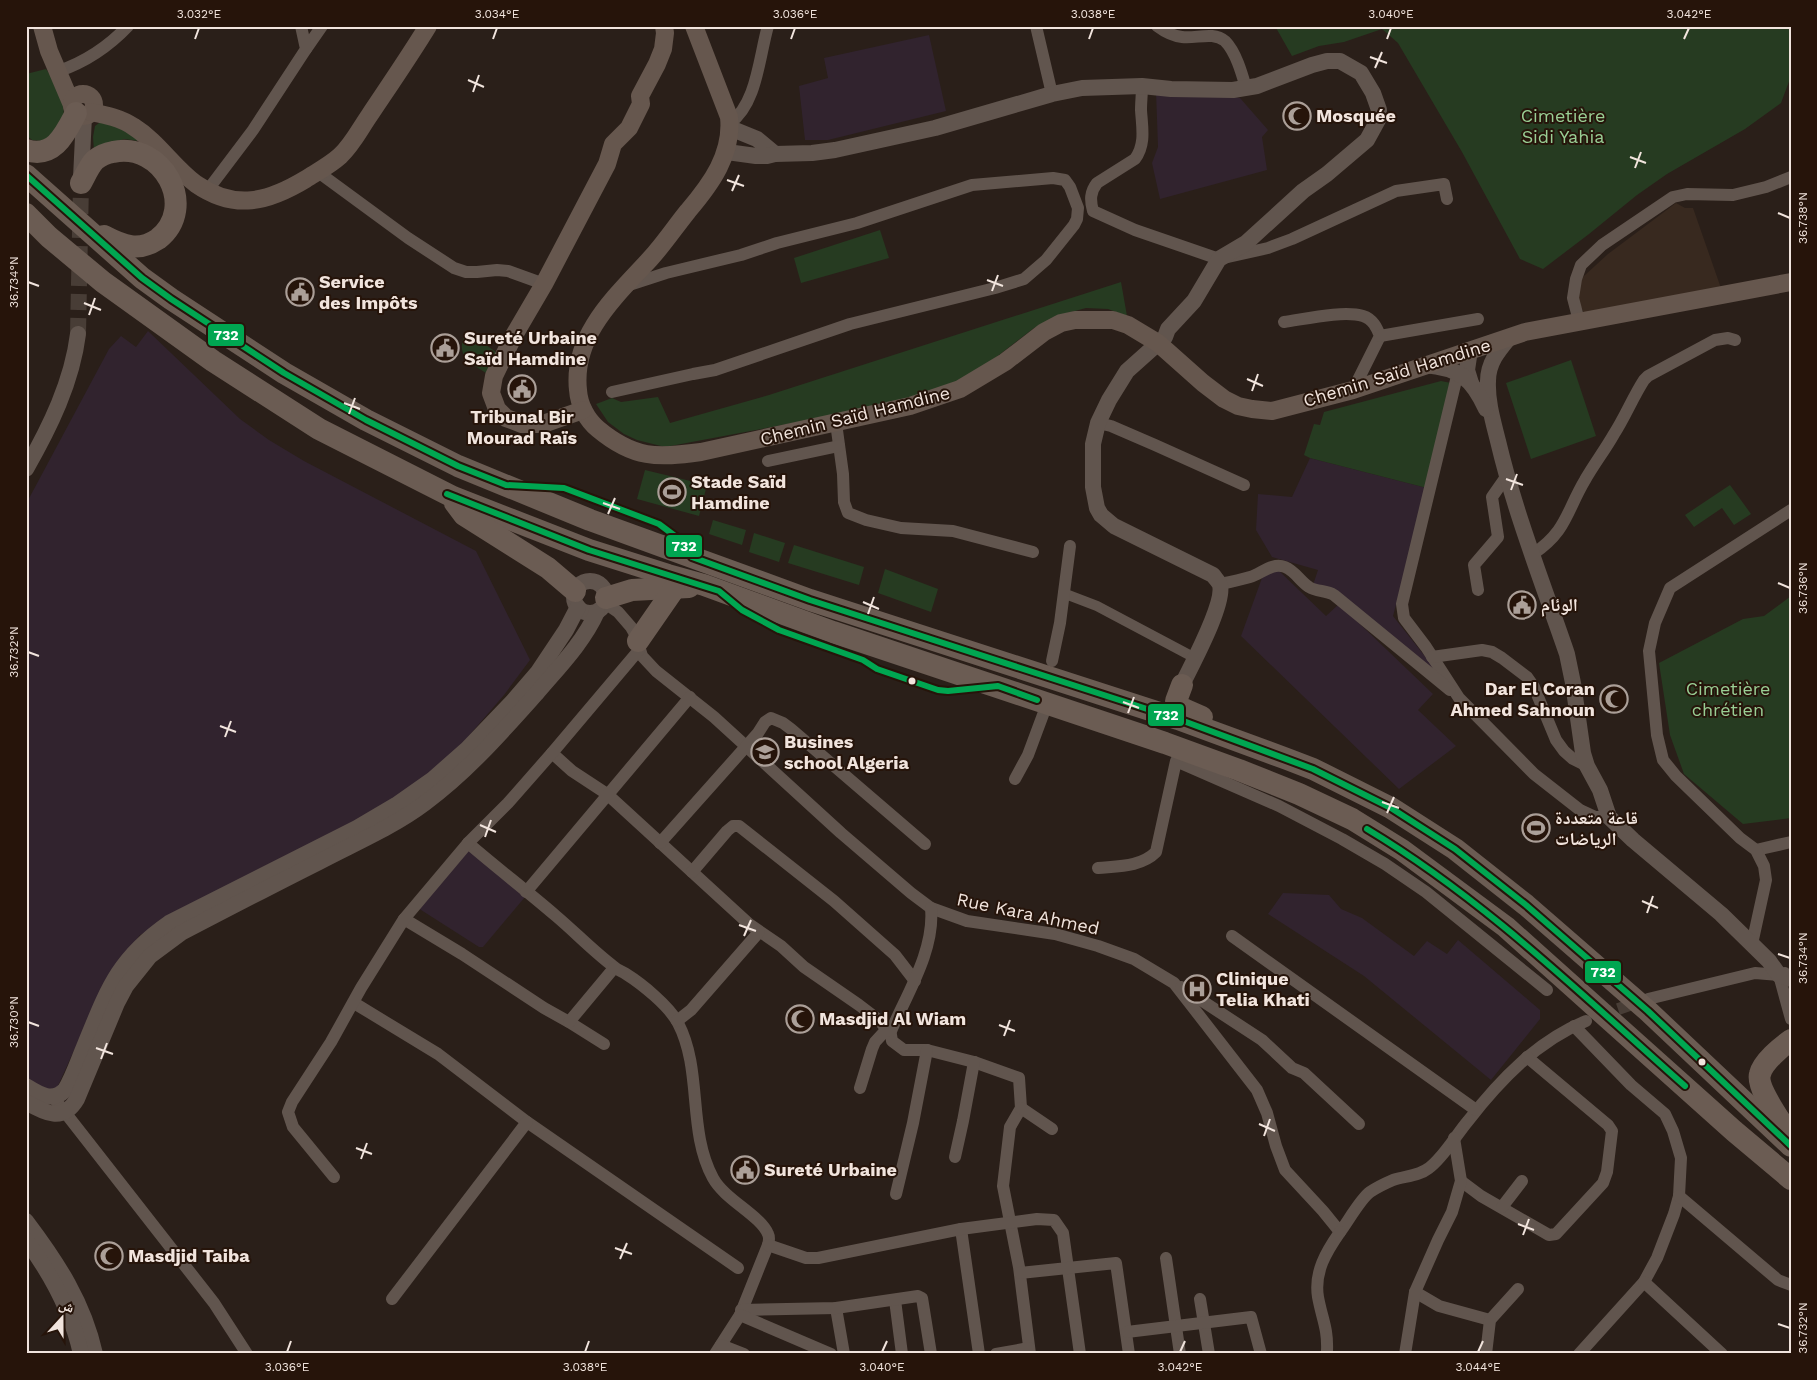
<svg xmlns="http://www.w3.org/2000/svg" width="1817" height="1380" viewBox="0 0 1817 1380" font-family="'Work Sans','Noto Naskh Arabic',sans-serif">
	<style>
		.industrial { fill: #38291f }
		.education { fill: #31232e }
		.green { fill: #263b21 }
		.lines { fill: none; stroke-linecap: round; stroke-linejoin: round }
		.minor-tunnel { stroke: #483d36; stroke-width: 12; stroke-dasharray: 12 6; stroke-linecap: butt }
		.tertiary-tunnel { stroke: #483d36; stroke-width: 16; stroke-dasharray: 16 8; stroke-linecap: butt }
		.pedestrian { stroke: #61554e; stroke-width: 10 }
		.minor { stroke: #61554e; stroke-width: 12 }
		.tertiary { stroke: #61554e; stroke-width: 16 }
		.secondary { stroke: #66574e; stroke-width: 18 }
		.motorway { stroke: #6b5c53; stroke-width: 22 }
		.bus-1-casing { stroke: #26140a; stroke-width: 10 }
		.bus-1 { stroke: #00a651; stroke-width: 6 }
		.ticks { fill: none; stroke: #f1e4dd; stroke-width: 2 }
		.bus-dot { fill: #f1e4dd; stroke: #26140a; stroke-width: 2 }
		.labels { text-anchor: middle; stroke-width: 4; stroke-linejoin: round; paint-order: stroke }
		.poi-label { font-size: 18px; font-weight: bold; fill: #f1e4dd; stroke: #26140a; text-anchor: start }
		.park-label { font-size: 18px; fill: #99ce94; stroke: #26140a }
		.street-label { font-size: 18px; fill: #f1e4dd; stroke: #26140a }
		.line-badge { stroke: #26140a; stroke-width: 2 }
		.badge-label { font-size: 14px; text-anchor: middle; font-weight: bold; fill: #fff }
		.neatline { fill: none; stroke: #f1e4dd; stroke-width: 2 }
		.ticks-label { font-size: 12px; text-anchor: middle; fill: #f1e4dd }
	</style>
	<rect width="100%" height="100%" fill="#2a1f19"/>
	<polygon class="industrial" points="1676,203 1685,208 1693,208 1722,291 1585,315 1579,303 1579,284 1584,276 1608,254"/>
	<g class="education">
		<polygon points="929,35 946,111 828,140 805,140 799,86 828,78 824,58"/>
		<polygon points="1156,91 1215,93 1240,98 1268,130 1262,137 1267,170 1160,199 1152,163 1158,147"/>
		<polygon points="148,331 240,419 269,440 304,461 476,551 530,660 504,695 448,760 373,814 140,935 106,980 57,1088 46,1090 26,1078 26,504 109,349 121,336 136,347"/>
		<polygon points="1310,458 1427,488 1393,616 1439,674 1313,585 1318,570 1272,557 1256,530 1258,494 1292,497"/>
		<polygon points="1277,569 1326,616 1339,604 1433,694 1418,710 1456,746 1399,789 1241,636 1262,578"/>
		<polygon points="471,845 530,891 483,947 479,947 418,908"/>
		<polygon points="1283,893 1329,895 1341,909 1362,918 1414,956 1427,941 1447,954 1458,940 1540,1010 1540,1019 1491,1080 1364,976 1268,914"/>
	</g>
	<g class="green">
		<polygon points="1275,26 1791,26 1791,76 1781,103 1745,129 1667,174 1637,195 1589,234 1543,269 1520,259 1462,152 1398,43 1382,29 1344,42 1319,46 1292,56"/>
		<path d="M46,69C61,90 67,101 62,127L43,141L32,140L26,135V74Z"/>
		<polygon points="103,120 146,142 124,139 94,151 93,137 95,126"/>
		<polygon points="880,230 889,258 801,283 794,258"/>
		<polygon points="1121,282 1127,316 1108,309 1086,308 1064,314 1034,328 973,375 928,394 825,417 665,447 637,440 624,434 608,422 596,404 612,398 621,402 658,397 670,423 769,395"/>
		<path d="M466,331L496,352L486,373C467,361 455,355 466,331Z"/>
		<polygon points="1571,360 1596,436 1531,459 1506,383"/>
		<polygon points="1441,381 1451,383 1427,488 1310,458 1304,455 1314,424 1320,425 1324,412"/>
		<polygon points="645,470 707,485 699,516 637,499"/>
		<polygon points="1730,485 1751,514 1734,525 1722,508 1694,527 1685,515"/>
		<polygon points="713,520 746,530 742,545 709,534"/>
		<polygon points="754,533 785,543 779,562 749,552"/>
		<polygon points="794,545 864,567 859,585 788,563"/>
		<polygon points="885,569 938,589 931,612 878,593"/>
		<polygon points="1791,596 1791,818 1743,824 1684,774 1670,735 1659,663 1743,619 1764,616"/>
	</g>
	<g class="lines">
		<polyline class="minor-tunnel" points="1601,1015 1641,1001"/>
		<polyline class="tertiary-tunnel" points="78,334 81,183"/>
		<polyline class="pedestrian" points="1063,593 1097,606 1195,658"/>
		<g class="minor">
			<polyline points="1036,26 1052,94"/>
			<path d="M1157,26C1165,32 1172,36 1182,37C1196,39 1213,31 1225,41C1236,52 1242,74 1246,88"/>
			<polyline points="306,49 322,26"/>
			<path d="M59,71C85,62 109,46 128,26"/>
			<path d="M1142,86C1142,94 1141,102 1141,110C1142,127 1146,144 1135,159L1097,183C1090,192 1090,200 1093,211L1135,230L1219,259L1268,248L1292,239L1396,191L1444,184L1447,199"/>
			<path d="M730,123C757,104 759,57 768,26"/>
			<polyline points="318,172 408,238 454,268 466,272 477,272 497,270 508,271 544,284"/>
			<polyline points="207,191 253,130 306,49 301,26"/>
			<polyline points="1579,321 1573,298 1576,279 1581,265 1602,245 1673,197 1687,194 1733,195 1766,187 1791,177"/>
			<path d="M1284,322C1305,319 1344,310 1363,316C1373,319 1377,328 1380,336L1353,390"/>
			<polyline points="1380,336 1478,319"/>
			<polyline points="1458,372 1402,604 1404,618 1426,647 1459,698 1534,774 1580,810 1595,817 1609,817"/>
			<polyline points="612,392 693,374 715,370 850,324 995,288 1024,279 1046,260 1074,225 1077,219 1078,208 1070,187 1065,180 1053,178 972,185 857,223 777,243 741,255 666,273 626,286"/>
			<polyline points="836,423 843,474 844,502 848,513 866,520 901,528 953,531 1033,552"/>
			<polyline points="1098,423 1111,426 1155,445 1244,485"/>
			<polyline points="768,461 839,446"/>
			<path d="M1533,554C1567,531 1566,512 1585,480C1594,464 1605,450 1614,434C1625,417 1633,397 1644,380L1648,376L1715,340L1728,338L1735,340"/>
			<path d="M1220,584C1230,582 1240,580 1250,577C1261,574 1272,562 1285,567C1295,571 1300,581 1309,587C1317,592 1326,590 1334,595L1450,690"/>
			<polyline points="1478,590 1474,565 1498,537 1492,497 1506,477"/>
			<path d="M605,603L618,612L631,627L636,636L642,656L656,671L714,717L841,833L911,893L931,908L967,921L1055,934L1098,946L1134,959L1174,983L1257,1090L1267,1113L1276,1146L1285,1170L1323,1211L1340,1232C1347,1223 1361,1198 1370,1192C1376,1188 1386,1183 1393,1180C1405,1176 1419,1176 1429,1168C1444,1157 1456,1135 1468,1121C1500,1080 1537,1041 1586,1021"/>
			<polyline points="1432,657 1482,650 1492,652 1502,658 1527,677 1534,687 1556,740 1564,751 1573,759 1587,766"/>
			<polyline points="1052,661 1060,623 1070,546"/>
			<polyline points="552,753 572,771 607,794 749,924 781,946 804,967 859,1005 880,1021 891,1035 892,1041 904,1050 927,1050 974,1062 1019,1078 1021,1108 1010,1127 1003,1186 1019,1267 1030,1354"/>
			<polyline points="1015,779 1028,755 1047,704"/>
			<path d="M468,843C497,868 527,891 556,916C575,932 593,951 613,966C617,970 621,971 626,974C642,984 669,1006 678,1023C703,1071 687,1130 713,1178C725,1200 760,1215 768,1234C770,1238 769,1241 768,1245L740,1315L715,1354"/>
			<polyline points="660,843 758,733 765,722 771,718 783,723 791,729 925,844"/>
			<polyline points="1756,850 1791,842"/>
			<path d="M1098,868C1118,866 1141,867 1156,852L1176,761L1279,806L1342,839L1385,864L1426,892L1547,990"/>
			<polyline points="692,872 727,831 733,826 739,826 834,901 895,955 915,981"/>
			<polyline points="526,892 690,697"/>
			<polyline points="404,919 462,954 544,1008 569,1022 604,1044"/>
			<polyline points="1232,936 1476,1110"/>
			<polyline points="1752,944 1766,880 1764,866 1756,850 1740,838 1676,776 1663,760 1657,735 1649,651 1655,623 1670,588 1791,510"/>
			<polyline points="1779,975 1791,1019"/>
			<polyline points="1181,987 1262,1040 1292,1068 1304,1073 1359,1124"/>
			<polyline points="1648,999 1755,973 1779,975 1785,973"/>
			<polyline points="354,1003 438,1054 527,1122 738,1268"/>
			<polyline points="677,1021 691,1010 759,932"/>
			<polyline points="569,1022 614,968"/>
			<polyline points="1574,1026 1631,1085 1665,1114 1673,1131 1681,1158 1679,1196 1674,1214 1657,1258 1644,1282 1579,1354"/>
			<path d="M860,1088L872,1049L875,1042L886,1030L891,1031C907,994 935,950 931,908"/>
			<polyline points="53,1097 214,1303 247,1354"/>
			<polyline points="1021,1108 1052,1129"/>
			<polyline points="955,1157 963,1121 974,1062"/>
			<polyline points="334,1177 293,1127 288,1112 292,1102 331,1042 361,988 404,919 468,843 508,803 552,753 639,650"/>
			<polyline points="1461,1181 1481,1196 1549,1235 1556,1234 1603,1183 1607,1172 1612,1131 1608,1125 1527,1057"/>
			<polyline points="896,1194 913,1123 927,1050"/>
			<polyline points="1679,1196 1778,1280 1791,1285"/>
			<polyline points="1502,1207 1522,1181"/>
			<polyline points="961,1229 979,1354"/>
			<polyline points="768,1245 806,1258 818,1258 961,1229 1037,1219 1054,1220 1063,1233 1080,1354"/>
			<polyline points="1166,1258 1180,1354"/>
			<polyline points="1020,1273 1116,1263 1129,1354"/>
			<polyline points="1644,1282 1722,1354"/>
			<polyline points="1415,1292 1439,1306 1490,1320"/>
			<polyline points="392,1299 527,1122"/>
			<polyline points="1200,1299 1209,1354"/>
			<polyline points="895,1300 902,1354"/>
			<polyline points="836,1308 844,1354"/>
			<polyline points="741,1310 836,1308 918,1296 922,1298 931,1354"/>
			<polyline points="740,1315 831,1354"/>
			<polyline points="1127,1332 1251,1317 1261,1354"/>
			<polyline points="721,1345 744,1354"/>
			<path d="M1327,1351C1328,1328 1322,1319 1318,1297C1314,1272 1326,1252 1340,1232"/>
			<polyline points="996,1354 1029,1348"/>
			<polyline points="1405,1354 1415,1292 1438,1240 1452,1212 1461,1181 1454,1138"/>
			<polyline points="1486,1354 1490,1320 1518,1289"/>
		</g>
		<g class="tertiary">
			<polyline points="730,128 757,139 775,154"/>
			<path d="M727,152L756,156H767L775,154L812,153L835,150L935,128L1052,94L1082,88L1142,86L1171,89L1233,90L1257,86L1312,65L1327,61H1340L1361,73L1373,93L1379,110L1378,120L1367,140L1327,174L1303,191L1246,243L1219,259L1194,301L1168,329L1165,337L1127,371L1109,400L1098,423L1093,444V487L1097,508L1101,515L1114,526L1213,575C1215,578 1219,582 1220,585C1225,604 1191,666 1182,685"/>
			<polyline points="81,178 84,116"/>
			<path d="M1509,338C1498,351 1488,363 1488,381C1487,401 1493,421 1498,441C1515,513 1543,584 1567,654L1573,683L1583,753L1587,766L1600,790L1609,817L1633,840L1721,914L1769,961L1779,975L1791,979"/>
			<polyline points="1470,350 1467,370 1471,383"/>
			<path d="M1425,365C1459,368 1472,378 1486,409"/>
			<path d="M26,469C50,427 72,382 78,334"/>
			<circle cx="590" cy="597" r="16"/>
			<path d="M26,1086C39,1094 52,1103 65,1090C73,1077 78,1061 84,1047C107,991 117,959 169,923L357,828L396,805L433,779L467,749L513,701L538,672L566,630L578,607"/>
			<path d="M26,1102C45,1113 63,1123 77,1099L117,1003L126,986L150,956L181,933C227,909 273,885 319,862C355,843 393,827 425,803C467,772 502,732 536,694C558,668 583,643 597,612"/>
			<path d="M26,1221C57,1262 84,1303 95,1354"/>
			<path d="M26,1240C51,1274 72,1313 81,1354"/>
		</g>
		<g class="secondary">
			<polyline points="42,26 49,51 72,105"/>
			<path d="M694,26L729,117C733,154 711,184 688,211C675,227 664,244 650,259C616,296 572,335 578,390C579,405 587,420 598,429C634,459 657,458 701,452L910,406L960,389L1005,362L1044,332L1061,323L1075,320H1113L1128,325L1158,343L1203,383L1224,399L1238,406L1252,409L1272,411L1353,390L1525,332L1791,282"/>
			<circle cx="83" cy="105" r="11"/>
			<path d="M91,112C106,115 121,118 134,127C158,142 173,167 196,184C235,211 268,202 306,179C317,172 330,165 340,156C352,145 360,129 369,116C389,86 409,57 428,26"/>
			<polyline points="583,410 543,424 522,424 506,418 497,409 491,393 494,376 513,337 544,284 607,164 613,144 629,128 641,104 640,96 657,64 663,49 665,33 664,26"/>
		</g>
		<g class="motorway">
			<path d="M26,150C54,159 65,134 76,113"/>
			<polyline points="26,175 142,278 171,299 284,373 366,420 458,466 590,520 810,600 1178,719 1287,759 1313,769 1391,808 1455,849 1526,905 1648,1011 1791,1146"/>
			<path d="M81,183C85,176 89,166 95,160C100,156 107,153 113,152C162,141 199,207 158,239C139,252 123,246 104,236"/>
			<polyline points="26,214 49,237 103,282 213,361 319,429 453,497 589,550 668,575 704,585 833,632 1165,743 1239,770 1299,794 1352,819 1402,850 1506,927 1734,1131 1791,1179"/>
			<polyline points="455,503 464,515 548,568 575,591"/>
			<polyline points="606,598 632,590 689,587"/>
			<polyline points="638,641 674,589"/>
			<polyline points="1182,685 1176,701 1178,706 1186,710 1202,717"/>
			<path d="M1788,1133C1781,1121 1756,1088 1760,1074C1763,1062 1781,1047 1791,1040"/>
		</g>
		<g class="bus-1-casing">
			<g id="bus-1">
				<polyline points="26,175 142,278 171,299 284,373 366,420 458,466 506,485 564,488 659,524 679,539 692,557 810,600 1178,719 1313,769 1391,808 1455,849 1526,905 1648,1011 1791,1146"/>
				<polyline points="447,494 589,550 719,591 742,610 779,630 863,660 877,669 938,690 948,691 998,686 1037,700"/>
				<path d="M1367,829C1484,899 1583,996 1685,1086"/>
			</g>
		</g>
		<use href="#bus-1" class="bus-1"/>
	</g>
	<path class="ticks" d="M195,39L199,28M493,39L497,28M791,39L795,28M1089,39L1093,28M1387,39L1391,28M1684,39L1689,28M1370,57L1387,63M1375,68L1382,52M468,80L484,87M473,92L479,75M1630,157L1646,163M1635,168L1641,152M727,180L744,186M732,191L739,175M1778,213L1790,218M987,280L1003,286M28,282L39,286M992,291L998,275M84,303L101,310M89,315L95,298M1247,379L1263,386M1252,391L1258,374M344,403L360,409M349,414L355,398M1506,479L1523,485M1511,490L1517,474M603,503L620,509M608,514L615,498M1778,583L1790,588M863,602L879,609M868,614L874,597M28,652L39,656M1123,702L1139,708M1128,713L1134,697M220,726L236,732M225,737L231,721M1382,802L1399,808M1387,813L1394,797M480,825L496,832M485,837L491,820M1642,901L1658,908M1647,913L1653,896M739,925L756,931M744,936L751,920M1778,954L1790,958M28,1022L39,1026M999,1025L1015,1031M1004,1036L1010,1020M96,1048L113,1054M101,1059L107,1043M1259,1124L1275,1131M1264,1136L1270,1119M356,1148L372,1154M361,1159L367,1143M1518,1224L1534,1230M1523,1235L1529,1219M615,1248L632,1254M620,1259L627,1243M1778,1324L1790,1328M287,1352L291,1341M585,1352L589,1341M882,1352L887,1341M1180,1352L1185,1341M1478,1352L1483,1341"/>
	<defs>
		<g id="mosque-ring" transform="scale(1.4375)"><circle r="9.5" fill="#26140a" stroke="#ab9f98" stroke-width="1.5"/><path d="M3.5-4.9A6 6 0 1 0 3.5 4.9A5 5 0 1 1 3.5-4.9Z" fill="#ab9f98"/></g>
		<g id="civic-ring" transform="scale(1.4375)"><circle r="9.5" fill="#26140a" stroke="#ab9f98" stroke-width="1.5"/><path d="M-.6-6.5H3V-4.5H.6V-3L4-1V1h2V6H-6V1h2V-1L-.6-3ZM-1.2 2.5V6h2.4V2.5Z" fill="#ab9f98"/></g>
		<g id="stadium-ring" transform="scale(1.4375)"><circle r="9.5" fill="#26140a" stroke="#ab9f98" stroke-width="1.5"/><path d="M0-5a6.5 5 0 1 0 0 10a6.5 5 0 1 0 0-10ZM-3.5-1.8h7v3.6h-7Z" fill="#ab9f98"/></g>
		<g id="university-ring" transform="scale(1.4375)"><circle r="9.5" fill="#26140a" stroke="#ab9f98" stroke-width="1.5"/><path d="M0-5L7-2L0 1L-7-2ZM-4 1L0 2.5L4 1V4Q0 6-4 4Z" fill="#ab9f98"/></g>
		<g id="hospital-ring" transform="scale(1.4375)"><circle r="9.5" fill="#26140a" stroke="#ab9f98" stroke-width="1.5"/><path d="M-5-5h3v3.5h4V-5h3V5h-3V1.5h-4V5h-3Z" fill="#ab9f98"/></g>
	</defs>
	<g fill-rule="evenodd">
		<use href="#mosque-ring" x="1297" y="116"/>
		<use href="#civic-ring" x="300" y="292"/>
		<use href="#civic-ring" x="445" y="348"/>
		<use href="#civic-ring" x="522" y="389"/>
		<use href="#stadium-ring" x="672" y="492"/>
		<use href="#civic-ring" x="1522" y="605"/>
		<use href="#mosque-ring" x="1614" y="699"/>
		<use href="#university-ring" x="765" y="752"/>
		<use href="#stadium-ring" x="1536" y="828"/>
		<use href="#hospital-ring" x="1197" y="989"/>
		<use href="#mosque-ring" x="800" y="1019"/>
		<use href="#civic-ring" x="745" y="1170"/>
		<use href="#mosque-ring" x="109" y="1256"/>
	</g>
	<g class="bus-dot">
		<circle cx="912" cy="681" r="4.5"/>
		<circle cx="1702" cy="1062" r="4.5"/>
	</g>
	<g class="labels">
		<g class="poi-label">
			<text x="1316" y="122">Mosquée</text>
			<text x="319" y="288">Service<tspan x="319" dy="21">des Impôts</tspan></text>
			<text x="464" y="344">Sureté Urbaine<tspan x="464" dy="21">Saïd Hamdine</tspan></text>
			<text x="522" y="423" text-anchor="middle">Tribunal Bir<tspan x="522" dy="21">Mourad Raïs</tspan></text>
			<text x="691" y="488">Stade Saïd<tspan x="691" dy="21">Hamdine</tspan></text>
			<text x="1541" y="611">الوئام</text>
			<text x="1595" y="695" text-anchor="end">Dar El Coran<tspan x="1595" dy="21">Ahmed Sahnoun</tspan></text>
			<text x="784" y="748">Busines<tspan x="784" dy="21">school Algeria</tspan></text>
			<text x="1555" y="824">قاعة متعددة<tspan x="1555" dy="21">الرياضات</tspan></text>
			<text x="1216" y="985">Clinique<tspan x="1216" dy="21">Telia Khati</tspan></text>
			<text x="819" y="1025">Masdjid Al Wiam</text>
			<text x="764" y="1176">Sureté Urbaine</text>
			<text x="128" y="1262">Masdjid Taiba</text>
		</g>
		<g class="park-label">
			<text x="1563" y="122">Cimetière<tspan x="1563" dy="21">Sidi Yahia</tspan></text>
			<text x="1728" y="695">Cimetière<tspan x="1728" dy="21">chrétien</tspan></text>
		</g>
		<g class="street-label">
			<text transform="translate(1397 373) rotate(-17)" y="6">Chemin Saïd Hamdine</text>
			<text transform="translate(855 416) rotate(-14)" y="6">Chemin Saïd Hamdine</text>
			<text transform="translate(1028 914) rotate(12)" y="6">Rue Kara Ahmed</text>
		</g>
	</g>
	<g class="line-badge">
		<rect x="207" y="323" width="38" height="24" rx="5" fill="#00a651"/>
		<rect x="665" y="534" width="38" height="24" rx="5" fill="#00a651"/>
		<rect x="1147" y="703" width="38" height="24" rx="5" fill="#00a651"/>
		<rect x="1584" y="960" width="38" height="24" rx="5" fill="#00a651"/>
	</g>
	<g class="badge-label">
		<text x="226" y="340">732</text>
		<text x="684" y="551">732</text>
		<text x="1166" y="720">732</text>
		<text x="1603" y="977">732</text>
	</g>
	<rect width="1817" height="1380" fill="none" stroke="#26140a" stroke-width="55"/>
	<g transform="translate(62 1318) rotate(21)" stroke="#26140a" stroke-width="4" paint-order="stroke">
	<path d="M0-4L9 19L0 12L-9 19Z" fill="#f1e4dd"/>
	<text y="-8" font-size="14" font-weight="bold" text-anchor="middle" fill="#f1e4dd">ش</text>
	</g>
	<rect x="28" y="28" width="1762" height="1324" class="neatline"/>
	<g class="ticks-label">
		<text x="199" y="18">3.032°E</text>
		<text x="497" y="18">3.034°E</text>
		<text x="795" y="18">3.036°E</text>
		<text x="1093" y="18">3.038°E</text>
		<text x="1391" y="18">3.040°E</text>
		<text x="1689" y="18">3.042°E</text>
		<text transform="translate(1803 218) rotate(-90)" y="4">36.738°N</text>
		<text transform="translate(14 282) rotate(-90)" y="4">36.734°N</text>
		<text transform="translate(1803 588) rotate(-90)" y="4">36.736°N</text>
		<text transform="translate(14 652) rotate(-90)" y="4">36.732°N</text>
		<text transform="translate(1803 958) rotate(-90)" y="4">36.734°N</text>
		<text transform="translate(14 1022) rotate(-90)" y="4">36.730°N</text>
		<text transform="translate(1803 1328) rotate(-90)" y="4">36.732°N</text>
		<text x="287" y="1371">3.036°E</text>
		<text x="585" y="1371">3.038°E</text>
		<text x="882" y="1371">3.040°E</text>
		<text x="1180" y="1371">3.042°E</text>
		<text x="1478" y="1371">3.044°E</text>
	</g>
</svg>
